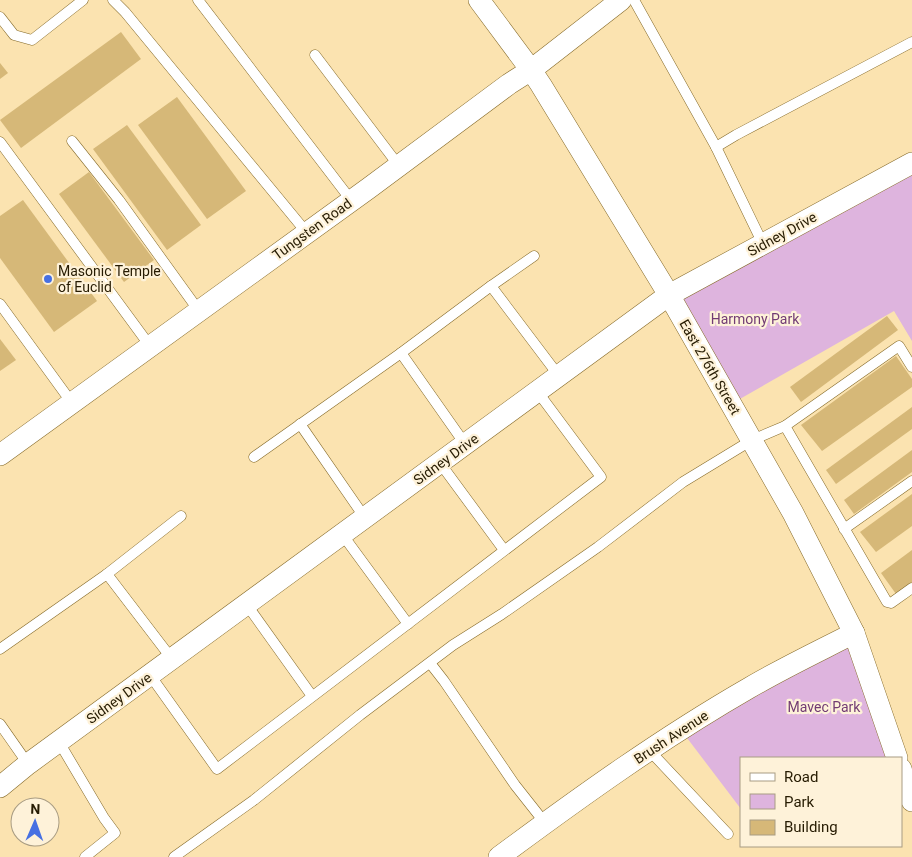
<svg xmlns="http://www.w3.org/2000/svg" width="912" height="857" viewBox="0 0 912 857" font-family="Roboto,sans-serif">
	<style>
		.green { fill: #deb4de }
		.building { fill: #d6b878 }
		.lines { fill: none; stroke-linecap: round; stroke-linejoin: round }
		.service-casing { stroke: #856a29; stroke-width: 11 }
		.minor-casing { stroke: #856a29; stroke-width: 22 }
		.service { stroke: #fff; stroke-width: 10 }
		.minor { stroke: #fff; stroke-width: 21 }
		.poi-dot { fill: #4770e2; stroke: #fef2d9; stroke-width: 2 }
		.labels { text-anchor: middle; stroke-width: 4.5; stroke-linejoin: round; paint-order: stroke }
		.street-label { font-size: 14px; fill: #261b02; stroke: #fef2d9 }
		.poi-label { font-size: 14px; fill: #261b02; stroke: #fef2d9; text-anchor: start }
		.park-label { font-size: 14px; fill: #723b73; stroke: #fef2d9 }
	</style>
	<rect width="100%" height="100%" fill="#fbe3b0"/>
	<g class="green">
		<polygon points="912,163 912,341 894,311 731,404 669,295"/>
		<polygon points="854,633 888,758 741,758 741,809 681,730"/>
	</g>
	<g class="building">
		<polygon points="121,32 141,59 21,148 0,120"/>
		<polygon points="0,63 8,73 0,79"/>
		<polygon points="177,97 246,191 207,219 138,125"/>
		<polygon points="127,125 201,225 167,250 93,149"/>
		<polygon points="89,172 154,260 124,282 59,194"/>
		<polygon points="23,200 97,301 54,332 0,258 0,216"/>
		<polygon points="887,316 898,330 801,402 790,387"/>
		<polygon points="0,339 16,360 0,371"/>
		<polygon points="896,356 912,379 912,387 822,451 801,425"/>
		<polygon points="912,407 912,429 836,484 826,470"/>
		<polygon points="912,450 912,472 854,514 844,500"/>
		<polygon points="912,494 912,526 876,552 860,532"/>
		<polygon points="912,550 912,582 896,594 881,573"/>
	</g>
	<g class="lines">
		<g class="service-casing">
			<g id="service">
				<polyline points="113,0 125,12 307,233"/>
				<polyline points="198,0 351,200"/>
				<polyline points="634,0 716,147 736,135 912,42"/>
				<polyline points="0,17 14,35 32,40 83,0"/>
				<polyline points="315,55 399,166"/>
				<polyline points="72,141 119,200 199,311"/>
				<polyline points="0,142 150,346"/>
				<polyline points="716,147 763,244"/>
				<polyline points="534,256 491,286 559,376"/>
				<polyline points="0,304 72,403"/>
				<polyline points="300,424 365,518"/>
				<polyline points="785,426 887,602 891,603 912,588"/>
				<polyline points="465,444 401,353 491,286"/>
				<polyline points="254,457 401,353"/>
				<polyline points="440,463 504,550"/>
				<polyline points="844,529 912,481"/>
				<polyline points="342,534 408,624"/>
				<polyline points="107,574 181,516"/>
				<polyline points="247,605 312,696"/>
				<polyline points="0,649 107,574 172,659"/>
				<polyline points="430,663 444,681 515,785 545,823"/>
				<polyline points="150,675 217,769 601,477 537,391"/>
				<polyline points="0,724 28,764"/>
				<polyline points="59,742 104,818 115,833 85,857"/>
				<polyline points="649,750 728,834"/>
				<polyline points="174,857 254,800 360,715 453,645 502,614 598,547 683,482 752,440 785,426 899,346 912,367"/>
			</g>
		</g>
		<g class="minor-casing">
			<g id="minor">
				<polyline points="479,0 531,70 541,85 669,295 793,513 854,633 897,758"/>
				<polyline points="0,455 369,188 509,84 531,70 621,0"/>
				<polyline points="901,769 912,801"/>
				<polyline points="0,787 28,764 669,295 912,163"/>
				<path d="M499,857C580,797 662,738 749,688C783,668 819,651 854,633"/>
			</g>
		</g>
		<use href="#service" class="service"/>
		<use href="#minor" class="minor"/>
	</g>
	<circle class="poi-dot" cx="48" cy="279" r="5"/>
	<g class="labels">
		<g class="street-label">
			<text transform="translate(312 229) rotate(-36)" y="5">Tungsten Road</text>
			<text transform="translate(782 234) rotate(-29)" y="5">Sidney Drive</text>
			<text transform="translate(710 367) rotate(60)" y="5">East 276th Street</text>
			<text transform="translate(446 459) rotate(-36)" y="5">Sidney Drive</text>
			<text transform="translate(119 698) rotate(-36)" y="5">Sidney Drive</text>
			<text transform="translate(671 737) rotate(-33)" y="5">Brush Avenue</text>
		</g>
		<g class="poi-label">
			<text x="58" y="276">Masonic Temple<tspan x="58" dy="16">of Euclid</tspan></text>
		</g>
		<g class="park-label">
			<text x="755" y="324">Harmony Park</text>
			<text x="824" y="712">Mavec Park</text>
		</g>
	</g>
	<rect x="740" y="757" width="162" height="90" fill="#fef2d9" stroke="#a89c83"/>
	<rect x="750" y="773" width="25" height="8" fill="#ffffff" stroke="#a89c83"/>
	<text x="784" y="782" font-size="15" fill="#261b02">Road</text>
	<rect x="750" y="794" width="25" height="15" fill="#deb4de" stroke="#a89c83"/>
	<text x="784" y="807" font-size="15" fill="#261b02">Park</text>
	<rect x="750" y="820" width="25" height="15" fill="#d6b878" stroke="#a89c83"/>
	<text x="784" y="832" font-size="15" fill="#261b02">Building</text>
	<g transform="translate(35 822) rotate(2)"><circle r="24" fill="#fef2d9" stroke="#a89c83"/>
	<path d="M0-4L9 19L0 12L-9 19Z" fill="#4770e2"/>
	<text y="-8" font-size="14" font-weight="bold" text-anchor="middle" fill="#261b02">N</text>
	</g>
</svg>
